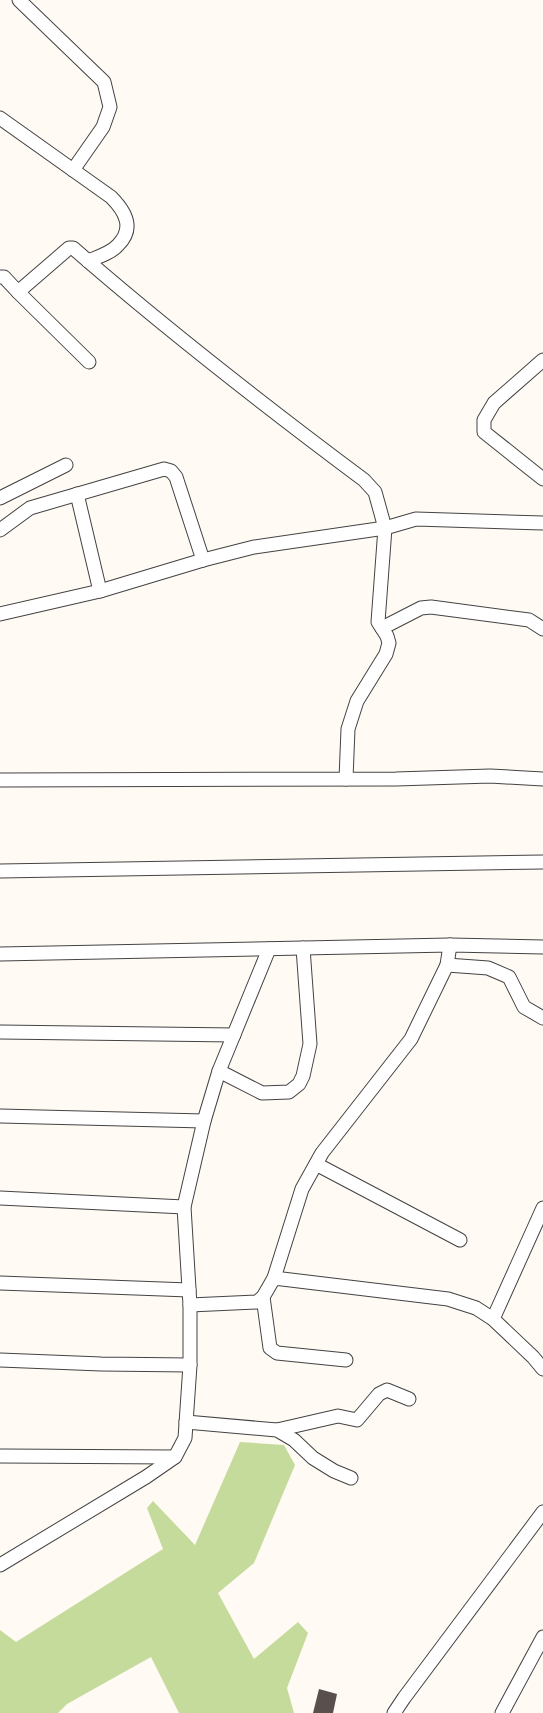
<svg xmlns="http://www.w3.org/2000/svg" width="543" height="1713" viewBox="0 0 543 1713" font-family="Merriweather,serif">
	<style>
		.forest { fill: #c5db9c }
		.building { fill: #594f4c }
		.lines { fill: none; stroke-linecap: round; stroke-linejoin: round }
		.minor-casing { stroke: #434343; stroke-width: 15 }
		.minor { stroke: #fff; stroke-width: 13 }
	</style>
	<rect width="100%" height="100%" fill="#fffaf3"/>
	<polygon class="forest" points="240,1442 284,1445 295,1465 254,1563 218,1593 254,1659 298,1622 308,1633 287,1688 294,1713 179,1713 151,1657 67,1704 58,1713 0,1713 0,1630 16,1642 163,1549 147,1508 153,1501 195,1545"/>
	<polygon class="building" points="319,1689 337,1694 333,1713 313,1713"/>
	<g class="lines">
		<g class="minor-casing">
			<g id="minor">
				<polyline points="19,0 104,82 110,107 103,127 73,170"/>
				<path d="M0,118L111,197C125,211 135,228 118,245C111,253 98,257 88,261"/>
				<path d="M0,277H4L18,292L69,248H73C167,330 265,406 364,480L375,492L385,528L378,622L387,636L389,643L386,654L357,701L348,729L346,779"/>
				<polyline points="18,292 89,362"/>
				<polyline points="543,360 494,403 484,420 484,432 543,479"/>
				<polyline points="77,494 100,591"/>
				<polyline points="0,498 66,465"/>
				<polyline points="0,530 30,508 164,469 171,471 176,477 203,560"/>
				<polyline points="0,614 100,591 203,560 254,547 385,528 416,519 543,523"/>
				<polyline points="382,628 421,608 431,607 529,620 543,629"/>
				<polyline points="0,780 396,779 490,776 543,779"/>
				<polyline points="0,871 543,862"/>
				<polyline points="0,954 450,945 543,947"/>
				<polyline points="447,965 488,968 509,977 524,1007 543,1018"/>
				<polyline points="0,1032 234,1035"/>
				<polyline points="219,1071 262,1093 289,1092 299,1084 303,1076 310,1044 303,948"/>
				<polyline points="0,1116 204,1121"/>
				<polyline points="316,1164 460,1240"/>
				<polyline points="0,1198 184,1207"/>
				<polyline points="274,1278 302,1189 322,1153 411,1039 447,965 450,945"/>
				<polyline points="0,1283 189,1290"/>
				<polyline points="263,1297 270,1348 277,1353 346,1360"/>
				<polyline points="190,1305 257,1302 263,1297 274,1278 448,1299 476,1308 493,1319 533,1357 543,1369"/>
				<polyline points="493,1319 543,1208"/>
				<polyline points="0,1360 101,1364 190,1365"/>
				<polyline points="186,1422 277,1430 294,1440 313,1458 334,1471 351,1478"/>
				<polyline points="277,1430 338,1416 357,1420 379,1394 387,1390 409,1399"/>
				<polyline points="0,1456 175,1457"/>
				<polyline points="0,1565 146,1477 175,1457 185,1438 190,1365 190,1305 184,1207 204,1121 219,1071 269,949"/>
				<polyline points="394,1713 404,1698 543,1512"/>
				<polyline points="502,1713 543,1637"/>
			</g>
		</g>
		<use href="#minor" class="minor"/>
	</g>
</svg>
